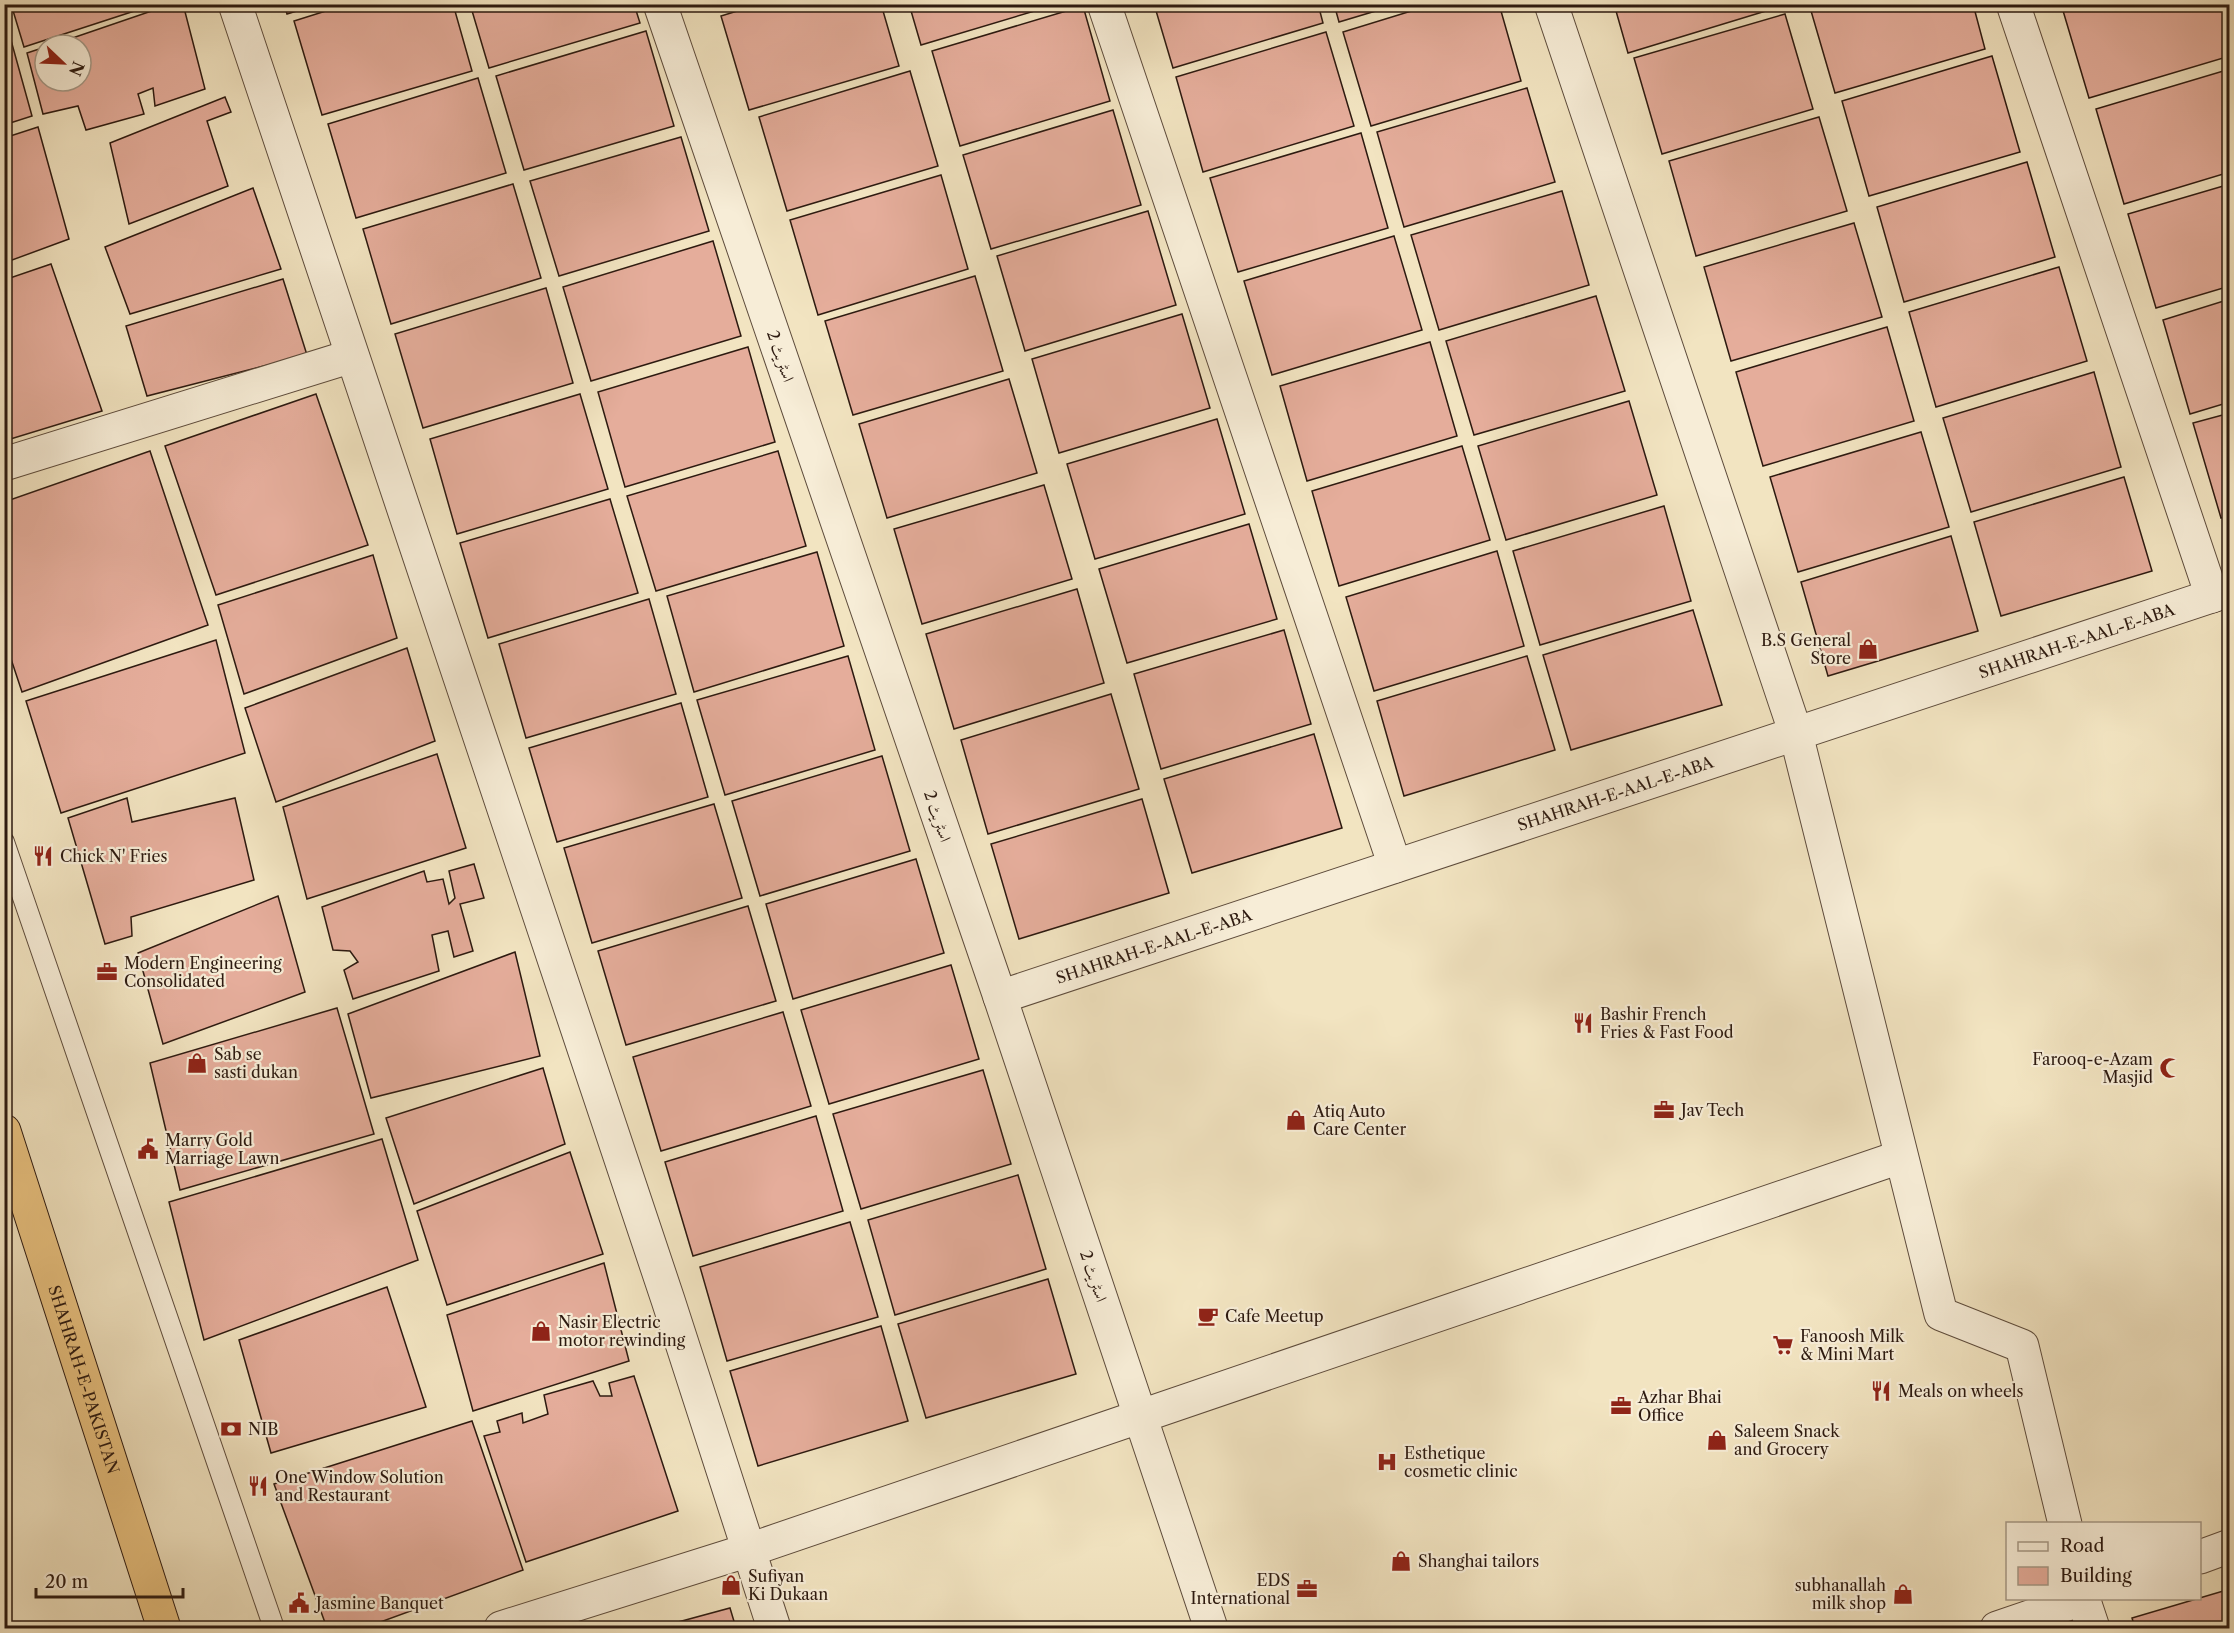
<svg xmlns="http://www.w3.org/2000/svg" width="2234" height="1633" viewBox="0 0 2234 1633" font-family="'Libre Caslon Text',Amiri,serif">
	<style>
		.building { fill: #e5ad9b; stroke: #2d1a10; stroke-width: 1.5 }
		.lines { fill: none; stroke-linecap: round; stroke-linejoin: round }
		.lane-casing { stroke: #5e4c3c; stroke-width: 22 }
		.street-casing { stroke: #5e4c3c; stroke-width: 35 }
		.highway-casing { stroke: #2d1a10; stroke-width: 35 }
		.lane { stroke: #f7edd7; stroke-width: 20 }
		.street { stroke: #f7edd7; stroke-width: 33 }
		.highway { stroke: #e9c280; stroke-width: 33 }
		.labels { text-anchor: middle; stroke-width: 4.5; stroke-linejoin: round; paint-order: stroke }
		.street-label { font-size: 16px; fill: #2d1a10; stroke: #f7edd7 }
		.poi-label { font-size: 16px; fill: #2d1a10; stroke: #f7edd7; text-anchor: start }
	</style>
	<rect width="100%" height="100%" fill="#f2e4c1"/>
	<filter id="stains"><feTurbulence type="fractalNoise" baseFrequency=".00333" numOctaves="4"/><feColorMatrix values="0 0 0 0 .2 0 0 0 0 .09 0 0 0 0 .02 0 0 0 .5 -.17"/></filter>
	<radialGradient id="worn" r=".72"><stop offset=".6" stop-color="#630" stop-opacity="0"/><stop offset="1" stop-color="#630" stop-opacity=".3"/></radialGradient>
	<g class="building">
		<polygon points="11,4 156,4 24,47"/>
		<polygon points="172,4 183,4 205,89 155,106 153,88 138,94 144,114 86,130 78,106 43,114 27,53 45,47 45,81 81,81 81,45 52,45"/>
		<polygon points="284,4 319,4 287,14"/>
		<polygon points="348,4 453,4 472,71 322,115 294,21"/>
		<polygon points="470,4 634,4 640,23 489,68"/>
		<polygon points="760,4 881,4 899,66 749,110 721,16"/>
		<polygon points="909,4 1058,4 921,45"/>
		<polygon points="1154,4 1318,4 1323,23 1173,68"/>
		<polygon points="1334,4 1399,4 1339,22"/>
		<polygon points="1434,4 1499,4 1521,81 1371,126 1343,32"/>
		<polygon points="1614,4 1778,4 1779,7 1628,53"/>
		<polygon points="1809,4 1973,4 1985,49 1835,93"/>
		<polygon points="2061,4 2226,4 2230,18 2230,56 2089,98"/>
		<polygon points="1083,6 1110,101 960,146 932,51"/>
		<polygon points="1785,14 1813,109 1662,154 1634,58"/>
		<polygon points="4,15 32,116 4,125"/>
		<polygon points="646,31 674,126 524,170 496,76"/>
		<polygon points="1326,32 1354,126 1203,172 1176,77"/>
		<polygon points="1992,56 2020,152 1869,196 1842,101"/>
		<polygon points="2230,69 2230,172 2124,204 2096,109"/>
		<polygon points="910,71 938,166 787,211 759,117"/>
		<polygon points="478,78 506,173 356,218 328,124"/>
		<polygon points="1527,88 1555,182 1404,227 1377,132"/>
		<polygon points="225,97 231,112 207,121 228,186 129,224 110,143"/>
		<polygon points="1113,110 1141,205 991,249 963,155"/>
		<polygon points="1819,117 1847,211 1696,256 1669,161"/>
		<polygon points="38,127 69,239 4,263 4,138"/>
		<polygon points="1361,133 1388,228 1238,272 1210,178"/>
		<polygon points="681,137 709,231 559,276 530,181"/>
		<polygon points="2027,162 2055,257 1904,302 1877,207"/>
		<polygon points="941,175 968,269 818,315 790,220"/>
		<polygon points="513,184 541,278 391,324 363,229"/>
		<polygon points="2230,184 2230,286 2156,308 2128,214"/>
		<polygon points="253,188 281,269 130,314 105,247"/>
		<polygon points="1562,191 1589,285 1439,330 1411,235"/>
		<polygon points="1148,211 1176,305 1025,351 997,256"/>
		<polygon points="1854,223 1882,317 1731,361 1704,267"/>
		<polygon points="1394,236 1422,330 1272,375 1244,281"/>
		<polygon points="713,241 741,336 591,381 563,287"/>
		<polygon points="51,264 102,411 4,441 4,280"/>
		<polygon points="2059,267 2087,361 1936,407 1909,312"/>
		<polygon points="975,276 1003,371 853,415 825,321"/>
		<polygon points="283,279 307,355 147,396 126,326"/>
		<polygon points="546,288 573,383 423,428 395,334"/>
		<polygon points="1596,296 1625,391 1474,435 1446,341"/>
		<polygon points="2230,299 2230,402 2190,414 2163,320"/>
		<polygon points="1182,314 1210,408 1059,453 1032,359"/>
		<polygon points="1887,327 1914,421 1763,466 1736,372"/>
		<polygon points="1430,342 1457,436 1307,481 1280,386"/>
		<polygon points="748,347 775,442 625,487 598,392"/>
		<polygon points="2094,372 2121,467 1971,512 1943,418"/>
		<polygon points="1009,379 1037,473 887,518 859,424"/>
		<polygon points="316,394 368,545 216,595 165,446"/>
		<polygon points="580,394 608,489 457,534 430,439"/>
		<polygon points="1629,401 1657,495 1506,540 1478,446"/>
		<polygon points="2230,413 2230,515 2221,518 2193,423"/>
		<polygon points="1217,419 1245,514 1095,559 1067,464"/>
		<polygon points="1921,432 1949,527 1798,572 1770,477"/>
		<polygon points="1462,446 1490,540 1339,586 1312,491"/>
		<polygon points="150,451 208,625 22,692 4,638 4,502"/>
		<polygon points="778,451 806,546 656,591 627,496"/>
		<polygon points="2124,477 2152,571 2001,616 1974,522"/>
		<polygon points="1044,485 1072,579 922,624 894,529"/>
		<polygon points="610,499 638,593 488,638 460,543"/>
		<polygon points="1664,506 1691,601 1540,645 1513,551"/>
		<polygon points="1249,524 1277,619 1127,663 1099,569"/>
		<polygon points="1951,536 1978,631 1828,676 1801,582"/>
		<polygon points="1497,551 1524,646 1374,691 1346,597"/>
		<polygon points="817,552 844,646 694,692 667,596"/>
		<polygon points="373,555 397,638 244,694 218,605"/>
		<polygon points="1077,589 1104,683 954,729 926,634"/>
		<polygon points="649,599 676,694 526,738 499,644"/>
		<polygon points="1693,610 1722,705 1571,750 1543,655"/>
		<polygon points="1284,630 1311,724 1161,769 1134,674"/>
		<polygon points="216,640 245,753 61,813 26,701"/>
		<polygon points="407,648 435,741 276,802 245,708"/>
		<polygon points="848,656 875,750 725,795 697,700"/>
		<polygon points="1527,656 1555,750 1404,796 1377,701"/>
		<polygon points="1111,694 1139,789 988,834 961,740"/>
		<polygon points="681,703 708,797 557,842 529,748"/>
		<polygon points="1314,734 1342,828 1192,873 1164,779"/>
		<polygon points="437,754 466,848 307,899 283,807"/>
		<polygon points="882,756 910,851 760,896 732,801"/>
		<polygon points="127,798 132,822 235,798 254,880 131,917 132,936 105,944 68,818"/>
		<polygon points="1142,799 1169,893 1019,939 991,844"/>
		<polygon points="714,804 742,898 592,943 564,848"/>
		<polygon points="916,859 944,953 793,999 766,904"/>
		<polygon points="474,864 484,898 460,904 473,951 454,957 448,931 432,935 439,971 353,999 344,970 358,962 350,951 333,950 322,907 424,871 427,882 443,879 449,904 455,898 449,871"/>
		<polygon points="278,896 305,992 163,1044 138,953"/>
		<polygon points="748,906 776,1001 626,1045 598,951"/>
		<polygon points="515,952 540,1056 371,1098 348,1014"/>
		<polygon points="951,965 979,1059 829,1104 801,1010"/>
		<polygon points="337,1008 374,1134 180,1190 150,1063"/>
		<polygon points="783,1012 811,1106 661,1151 633,1057"/>
		<polygon points="543,1068 565,1144 414,1204 386,1118"/>
		<polygon points="983,1070 1011,1164 861,1209 833,1114"/>
		<polygon points="816,1116 843,1211 693,1256 665,1162"/>
		<polygon points="382,1139 418,1260 204,1340 169,1202"/>
		<polygon points="570,1152 603,1254 447,1305 417,1211"/>
		<polygon points="1018,1175 1046,1269 895,1315 868,1220"/>
		<polygon points="850,1222 878,1317 727,1361 700,1267"/>
		<polygon points="604,1263 629,1361 473,1411 447,1315"/>
		<polygon points="1048,1279 1076,1374 926,1418 898,1324"/>
		<polygon points="387,1287 426,1407 271,1453 239,1340"/>
		<polygon points="881,1326 908,1421 758,1466 730,1371"/>
		<polygon points="634,1376 678,1511 526,1562 484,1436 500,1432 497,1421 522,1413 523,1423 548,1414 544,1395 593,1381 600,1396 612,1396 609,1383"/>
		<polygon points="472,1421 523,1570 364,1628 327,1628 274,1484"/>
		<polygon points="2230,1589 2230,1628 2135,1628 2132,1618"/>
		<polygon points="730,1608 736,1628 656,1628"/>
	</g>
	<g class="lines">
		<g class="lane-casing">
			<polyline id="lane" points="4,842 274,1628"/>
		</g>
		<g class="street-casing">
			<g id="street">
				<polyline points="235,4 668,1300 774,1628"/>
				<polyline points="660,4 1000,997 1211,1628"/>
				<polyline points="1104,4 1395,866"/>
				<polyline points="1551,4 1796,734 1941,1314 2022,1346 2065,1524"/>
				<polyline points="2013,4 2212,596"/>
				<polyline points="4,464 352,356"/>
				<path id="s1" d="M1000,997L2230,590"/>
				<polyline points="2200,1557 2230,1546"/>
				<polyline points="2083,1598 2093,1628"/>
				<polyline points="501,1628 749,1550 1900,1157"/>
				<polyline points="1997,1628 2085,1598"/>
			</g>
		</g>
		<g class="highway-casing">
			<g id="highway">
				<path id="s2" d="M4,1131L164,1628"/>
			</g>
		</g>
		<use href="#lane" class="lane"/>
		<use href="#street" class="street"/>
		<use href="#highway" class="highway"/>
	</g>
	<defs>
		<g id="shop-bare" transform="scale(1.62)"><path d="M-5-2.5h2.3a2.7 3.5 0 0 1 5.4 0H5L5.5 6h-11ZM-1.5-2.5h3a1.5 2.3 0 0 0-3 0Z" fill="#8f2418" stroke="#f7edd7" stroke-width="2.5" paint-order="stroke"/></g>
		<g id="restaurant-bare" transform="scale(1.62)"><path d="M-5-6h1v4h1v-4h1v4h1v-4h1v5L-1.5 .5V6h-2V.5L-5-1ZM5-6V6H3V1.5H1.5Q1.5-4 5-6Z" fill="#8f2418" stroke="#f7edd7" stroke-width="2.5" paint-order="stroke"/></g>
		<g id="office-bare" transform="scale(1.62)"><path d="M-6-3h4V-5.5h4V-3h4V5H-6ZM-1-4.5V-3h2v-1.5ZM-6 0V1H6V0Z" fill="#8f2418" stroke="#f7edd7" stroke-width="2.5" paint-order="stroke"/></g>
		<g id="mosque-bare" transform="scale(1.62)"><path d="M3.5-4.9A6 6 0 1 0 3.5 4.9A5 5 0 1 1 3.5-4.9Z" fill="#8f2418" stroke="#f7edd7" stroke-width="2.5" paint-order="stroke"/></g>
		<g id="civic-bare" transform="scale(1.62)"><path d="M-.6-6.5H3V-4.5H.6V-3L4-1V1h2V6H-6V1h2V-1L-.6-3ZM-1.2 2.5V6h2.4V2.5Z" fill="#8f2418" stroke="#f7edd7" stroke-width="2.5" paint-order="stroke"/></g>
		<g id="cafe-bare" transform="scale(1.62)"><path d="M-5.5-4.5H6V0H3Q3 3.5 0 3.5H-2.5Q-5.5 3.5-5.5 0ZM3-3.2v2h1.7v-2ZM-6 4.5H4V6H-6Z" fill="#8f2418" stroke="#f7edd7" stroke-width="2.5" paint-order="stroke"/></g>
		<g id="supermarket-bare" transform="scale(1.62)"><path d="M-6-5.5h2.5l.6 2H6L4.5 2H-2.5L-4.4-4H-6ZM-1.5 3.2a1.3 1.3 0 1 0 .1 0ZM3 3.2a1.3 1.3 0 1 0 .1 0Z" fill="#8f2418" stroke="#f7edd7" stroke-width="2.5" paint-order="stroke"/></g>
		<g id="bank-bare" transform="scale(1.62)"><path d="M-6-4H6V4H-6ZM0-2.3a2.3 2.3 0 1 0 0 4.6a2.3 2.3 0 1 0 0-4.6Z" fill="#8f2418" stroke="#f7edd7" stroke-width="2.5" paint-order="stroke"/></g>
		<g id="hospital-bare" transform="scale(1.62)"><path d="M-5-5h3v3.5h4V-5h3V5h-3V1.5h-4V5h-3Z" fill="#8f2418" stroke="#f7edd7" stroke-width="2.5" paint-order="stroke"/></g>
	</defs>
	<g fill-rule="evenodd">
		<use href="#shop-bare" x="1868" y="649"/>
		<use href="#restaurant-bare" x="43" y="856"/>
		<use href="#office-bare" x="107" y="972"/>
		<use href="#restaurant-bare" x="1583" y="1023"/>
		<use href="#shop-bare" x="197" y="1063"/>
		<use href="#mosque-bare" x="2170" y="1068"/>
		<use href="#office-bare" x="1664" y="1110"/>
		<use href="#shop-bare" x="1296" y="1120"/>
		<use href="#civic-bare" x="148" y="1149"/>
		<use href="#cafe-bare" x="1208" y="1316"/>
		<use href="#shop-bare" x="541" y="1331"/>
		<use href="#supermarket-bare" x="1783" y="1345"/>
		<use href="#restaurant-bare" x="1881" y="1391"/>
		<use href="#office-bare" x="1621" y="1406"/>
		<use href="#bank-bare" x="231" y="1429"/>
		<use href="#shop-bare" x="1717" y="1440"/>
		<use href="#hospital-bare" x="1387" y="1462"/>
		<use href="#restaurant-bare" x="258" y="1486"/>
		<use href="#shop-bare" x="1401" y="1561"/>
		<use href="#shop-bare" x="731" y="1585"/>
		<use href="#office-bare" x="1307" y="1589"/>
		<use href="#shop-bare" x="1903" y="1594"/>
		<use href="#civic-bare" x="299" y="1603"/>
	</g>
	<g class="labels">
		<g class="street-label">
			<text transform="translate(781 356) rotate(71)" y="6">اسٹریٹ 2</text>
			<text dy="6" stroke="none"><textPath href="#s1" startOffset="1134">SHAHRAH-E-AAL-E-ABA</textPath></text>
			<text dy="6" stroke="none"><textPath href="#s1" startOffset="648">SHAHRAH-E-AAL-E-ABA</textPath></text>
			<text transform="translate(938 816) rotate(71)" y="6">اسٹریٹ 2</text>
			<text dy="6" stroke="none"><textPath href="#s1" startOffset="162">SHAHRAH-E-AAL-E-ABA</textPath></text>
			<text transform="translate(1094 1276) rotate(71)" y="6">اسٹریٹ 2</text>
			<text dy="6" stroke="none"><textPath href="#s2" startOffset="261">SHAHRAH-E-PAKISTAN</textPath></text>
		</g>
		<g class="poi-label">
			<text x="1851" y="646" text-anchor="end">B.S General<tspan x="1851" dy="18">Store</tspan></text>
			<text x="60" y="862">Chick N' Fries</text>
			<text x="124" y="969">Modern Engineering<tspan x="124" dy="18">Consolidated</tspan></text>
			<text x="1600" y="1020">Bashir French<tspan x="1600" dy="18">Fries &amp; Fast Food</tspan></text>
			<text x="214" y="1060">Sab se<tspan x="214" dy="18">sasti dukan</tspan></text>
			<text x="2153" y="1065" text-anchor="end">Farooq-e-Azam<tspan x="2153" dy="18">Masjid</tspan></text>
			<text x="1681" y="1116">Jav Tech</text>
			<text x="1313" y="1117">Atiq Auto<tspan x="1313" dy="18">Care Center</tspan></text>
			<text x="165" y="1146">Marry Gold<tspan x="165" dy="18">Marriage Lawn</tspan></text>
			<text x="1225" y="1322">Cafe Meetup</text>
			<text x="558" y="1328">Nasir Electric<tspan x="558" dy="18">motor rewinding</tspan></text>
			<text x="1800" y="1342">Fanoosh Milk<tspan x="1800" dy="18">&amp; Mini Mart</tspan></text>
			<text x="1898" y="1397">Meals on wheels</text>
			<text x="1638" y="1403">Azhar Bhai<tspan x="1638" dy="18">Office</tspan></text>
			<text x="248" y="1435">NIB</text>
			<text x="1734" y="1437">Saleem Snack<tspan x="1734" dy="18">and Grocery</tspan></text>
			<text x="1404" y="1459">Esthetique<tspan x="1404" dy="18">cosmetic clinic</tspan></text>
			<text x="275" y="1483">One Window Solution<tspan x="275" dy="18">and Restaurant</tspan></text>
			<text x="1418" y="1567">Shanghai tailors</text>
			<text x="748" y="1582">Sufiyan<tspan x="748" dy="18">Ki Dukaan</tspan></text>
			<text x="1290" y="1586" text-anchor="end">EDS<tspan x="1290" dy="18">International</tspan></text>
			<text x="1886" y="1591" text-anchor="end">subhanallah<tspan x="1886" dy="18">milk shop</tspan></text>
			<text x="316" y="1609">Jasmine Banquet</text>
		</g>
	</g>
	<rect width="2234" height="1633" fill="none" stroke="#f2e4c1" stroke-width="24"/>
	<rect x="6" y="6" width="2222" height="1621" fill="none" stroke="#2d1a10" stroke-width="3"/>
	<rect x="12" y="12" width="2210" height="1609" fill="none" stroke="#2d1a10" stroke-width="1.5"/>
	<rect x="2006" y="1522" width="195" height="78" fill="#f7edd7" stroke="#a69987" stroke-width="1.5"/>
	<rect x="2018" y="1542" width="30" height="9" fill="#f7edd7" stroke="#a69987" stroke-width="1.5"/>
	<text x="2060" y="1552" font-size="18" fill="#2d1a10">Road</text>
	<rect x="2018" y="1567" width="30" height="18" fill="#e5ad9b" stroke="#a69987" stroke-width="1.5"/>
	<text x="2060" y="1582" font-size="18" fill="#2d1a10">Building</text>
	<g transform="translate(63 63) rotate(113)"><circle r="28" fill="#f7edd7" stroke="#a69987" stroke-width="1.5"/>
	<path d="M0-4.5L10 22L0 15L-10 22Z" fill="#8f2418"/>
	<text y="-9" font-size="16" font-weight="bold" text-anchor="middle" fill="#2d1a10">N</text>
	</g>
	<path d="M36 1588v9h147v-9" fill="none" stroke="#2d1a10" stroke-width="3"/>
	<text x="45" y="1588" font-size="18" fill="#2d1a10" stroke="#f7edd7" stroke-width="4.5" paint-order="stroke">20 m</text>
	<rect width="100%" height="100%" filter="url(#stains)"/>
	<rect width="100%" height="100%" fill="url(#worn)"/>
</svg>
